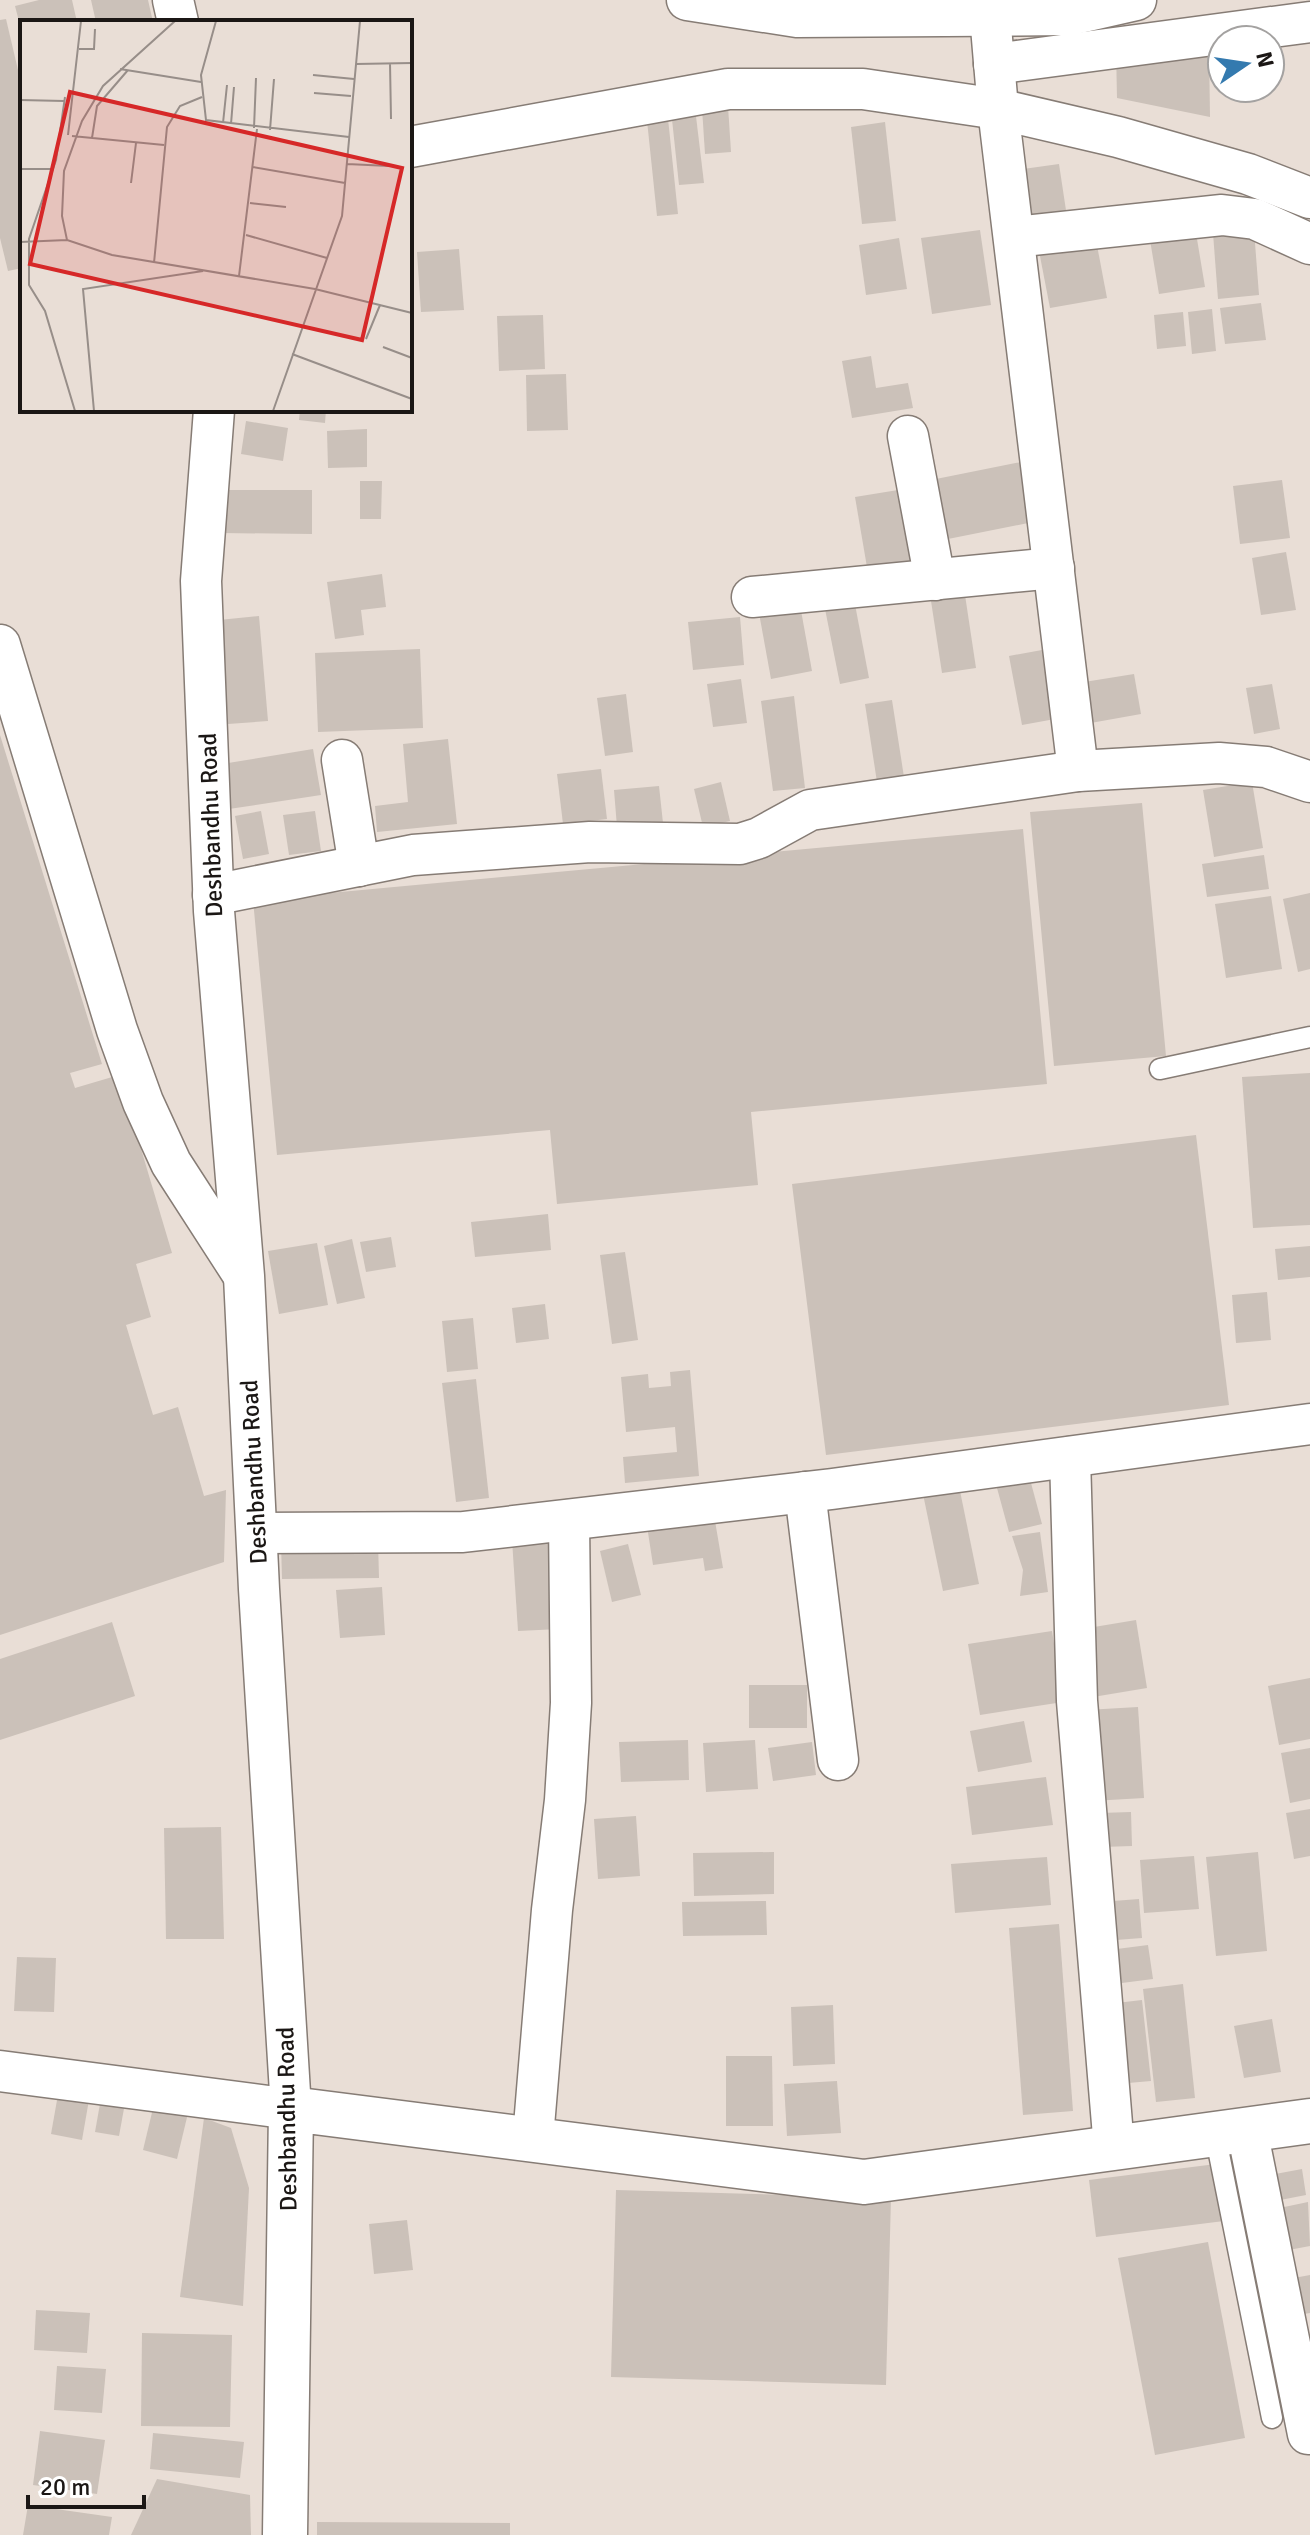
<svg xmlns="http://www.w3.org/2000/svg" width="1310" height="2535" viewBox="0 0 1310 2535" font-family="Signika,sans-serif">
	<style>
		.building { fill: #cbc1b9 }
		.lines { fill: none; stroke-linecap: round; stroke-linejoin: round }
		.service-casing { stroke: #867c75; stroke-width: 23 }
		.minor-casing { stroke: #867c75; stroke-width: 43 }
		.tertiary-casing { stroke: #867c75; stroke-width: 47 }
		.service { stroke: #fff; stroke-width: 20 }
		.minor { stroke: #fff; stroke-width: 40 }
		.tertiary { stroke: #fff; stroke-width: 44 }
		.labels { text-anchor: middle; stroke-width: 6; stroke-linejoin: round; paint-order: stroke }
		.street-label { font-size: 24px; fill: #1b1715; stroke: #fff }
		.inset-road { fill: none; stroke: #978e89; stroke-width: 2 }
		.view { fill: #d62828; fill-opacity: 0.15; stroke: #d62828; stroke-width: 4 }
		.inset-edge { fill: none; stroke: #1b1715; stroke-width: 4 }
	</style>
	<rect width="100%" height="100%" fill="#e9ded6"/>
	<g class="building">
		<polygon points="39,0 72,0 77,22 22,22 21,29 15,6"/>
		<polygon points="91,0 148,0 153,22 96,22"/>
		<polygon points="6,19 22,87 22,268 8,271 0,238 0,20"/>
		<polygon points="1209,48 1210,117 1117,98 1116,49"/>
		<polygon points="728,106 731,152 705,154 702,108"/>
		<polygon points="695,108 704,183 679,185 671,110"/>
		<polygon points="667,109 678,214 657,216 646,111"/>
		<polygon points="885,122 896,221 862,224 851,127"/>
		<polygon points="1059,164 1067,217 1017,225 1009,171"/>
		<polygon points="1195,227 1205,287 1159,294 1149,234"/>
		<polygon points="980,230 991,305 932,314 921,238"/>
		<polygon points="1254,230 1259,295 1218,299 1213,233"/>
		<polygon points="899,238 907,289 866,295 859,245"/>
		<polygon points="1096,240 1107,298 1050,308 1039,251"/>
		<polygon points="459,249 464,310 421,312 417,252"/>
		<polygon points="1261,303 1266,340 1225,344 1220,308"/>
		<polygon points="1212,309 1216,351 1192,354 1188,312"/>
		<polygon points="1183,312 1186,346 1157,349 1154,315"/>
		<polygon points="543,315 545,369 499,371 497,316"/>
		<polygon points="871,356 876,388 908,383 913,408 852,418 842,361"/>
		<polygon points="566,374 568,430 527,431 526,375"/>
		<polygon points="300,410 326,410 325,423 299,420"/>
		<polygon points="246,421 288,428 283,461 241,454"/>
		<polygon points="367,429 367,467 328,468 327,431"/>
		<polygon points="1021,462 1033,522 938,541 926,481"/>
		<polygon points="1282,480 1290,538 1240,544 1233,486"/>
		<polygon points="360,481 382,481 381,519 360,519"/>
		<polygon points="221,490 312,490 312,534 221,533"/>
		<polygon points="898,490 911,565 868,573 855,497"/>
		<polygon points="1286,552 1296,610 1261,615 1252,558"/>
		<polygon points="382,574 386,607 361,610 364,635 335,639 327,582"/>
		<polygon points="853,594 869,678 840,684 823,599"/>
		<polygon points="965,595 976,668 942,673 931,601"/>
		<polygon points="800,605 812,671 771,679 759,613"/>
		<polygon points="259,616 268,721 228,724 219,620"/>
		<polygon points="740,617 744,665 693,670 688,622"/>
		<polygon points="420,649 423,728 318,732 315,653"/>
		<polygon points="1042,650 1055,719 1022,725 1009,656"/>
		<polygon points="1134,674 1141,714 1085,724 1078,683"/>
		<polygon points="741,679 747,723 713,727 707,684"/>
		<polygon points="1272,684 1280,729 1254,734 1246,688"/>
		<polygon points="626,694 633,752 605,756 597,698"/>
		<polygon points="794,696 805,788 773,791 761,701"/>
		<polygon points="892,700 904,777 877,782 865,704"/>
		<polygon points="0,735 102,1064 70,1073 75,1088 119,1075 172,1253 136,1264 151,1317 126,1325 153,1415 178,1407 204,1496 226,1490 224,1562 0,1635"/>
		<polygon points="448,739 457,824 377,832 375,806 408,802 403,744"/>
		<polygon points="313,749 321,795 229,809 222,764"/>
		<polygon points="601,769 607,819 563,824 557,774"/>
		<polygon points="721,782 730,821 703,827 694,789"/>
		<polygon points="1252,782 1263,848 1214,857 1203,790"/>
		<polygon points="659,786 663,823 617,827 614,790"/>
		<polygon points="1142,803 1166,1056 1054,1066 1030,812"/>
		<polygon points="261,811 269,854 243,859 235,816"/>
		<polygon points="315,811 321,851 289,855 283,815"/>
		<polygon points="1023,829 1047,1084 751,1112 758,1185 557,1204 550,1130 277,1155 253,900"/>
		<polygon points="1264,855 1269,889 1207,897 1202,864"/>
		<polygon points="1310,893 1310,969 1298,972 1283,899"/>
		<polygon points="1271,896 1282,969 1226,978 1215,904"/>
		<polygon points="1310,1073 1310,1225 1253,1228 1242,1077"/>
		<polygon points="1196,1135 1229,1405 826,1455 792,1184"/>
		<polygon points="548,1214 551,1250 475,1257 471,1222"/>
		<polygon points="391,1237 396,1267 366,1272 360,1242"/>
		<polygon points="352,1239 365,1298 337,1304 324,1246"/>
		<polygon points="317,1243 328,1305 279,1314 268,1251"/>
		<polygon points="1310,1246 1310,1277 1278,1280 1275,1249"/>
		<polygon points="625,1252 638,1340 612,1344 600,1255"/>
		<polygon points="1267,1292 1271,1340 1236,1343 1232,1295"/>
		<polygon points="545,1304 549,1339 516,1343 512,1308"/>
		<polygon points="473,1318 478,1369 447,1372 442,1321"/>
		<polygon points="690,1370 699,1476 625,1483 623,1457 677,1452 675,1427 626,1432 621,1377 648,1374 649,1388 671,1386 670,1372"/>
		<polygon points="476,1379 489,1498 456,1502 442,1383"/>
		<polygon points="1027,1468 1042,1524 1009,1532 994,1477"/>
		<polygon points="959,1486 979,1584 943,1591 923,1494"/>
		<polygon points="714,1515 723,1568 705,1571 703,1558 653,1565 647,1526"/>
		<polygon points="1040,1532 1048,1592 1020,1596 1023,1570 1012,1536"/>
		<polygon points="553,1537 559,1629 518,1631 512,1540"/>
		<polygon points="378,1541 379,1578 282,1579 281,1543"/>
		<polygon points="628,1544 641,1595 612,1602 600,1551"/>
		<polygon points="382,1587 385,1635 340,1638 336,1590"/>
		<polygon points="1136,1620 1147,1688 1093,1697 1082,1629"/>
		<polygon points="112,1622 135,1696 0,1740 0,1659"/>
		<polygon points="1052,1631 1063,1702 980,1715 968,1644"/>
		<polygon points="1310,1678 1310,1739 1279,1745 1268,1686"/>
		<rect x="749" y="1685" width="58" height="43"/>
		<polygon points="1138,1707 1144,1798 1092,1801 1086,1710"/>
		<polygon points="1024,1721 1032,1762 978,1772 970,1731"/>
		<polygon points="688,1740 689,1780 621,1782 619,1742"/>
		<polygon points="755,1740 758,1789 706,1792 703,1743"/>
		<polygon points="812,1742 816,1775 773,1781 768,1748"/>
		<polygon points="1310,1748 1310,1799 1290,1803 1281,1753"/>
		<polygon points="1046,1777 1053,1825 972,1835 966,1787"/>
		<polygon points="1310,1809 1310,1856 1294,1859 1286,1813"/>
		<polygon points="1131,1812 1132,1846 1102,1847 1100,1813"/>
		<polygon points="636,1816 640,1876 598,1879 594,1819"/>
		<polygon points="221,1827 224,1939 166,1939 164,1828"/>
		<polygon points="774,1852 774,1894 694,1896 693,1853"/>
		<polygon points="1258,1852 1267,1951 1216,1956 1206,1857"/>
		<polygon points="1194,1856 1199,1909 1144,1913 1140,1860"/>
		<polygon points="1047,1857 1051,1905 955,1913 951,1864"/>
		<polygon points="1139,1899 1142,1938 1103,1941 1100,1902"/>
		<polygon points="766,1901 767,1935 683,1936 682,1902"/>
		<polygon points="1059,1924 1073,2111 1023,2115 1009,1928"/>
		<polygon points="1148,1945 1153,1979 1114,1984 1109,1950"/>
		<polygon points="17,1957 56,1958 54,2012 14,2011"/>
		<polygon points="1183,1984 1195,2098 1156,2102 1143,1989"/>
		<polygon points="1142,2000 1151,2081 1117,2084 1108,2004"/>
		<polygon points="833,2005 835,2064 793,2066 791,2007"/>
		<polygon points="1272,2019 1281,2072 1244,2078 1234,2026"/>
		<polygon points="726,2056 772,2056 773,2126 726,2126"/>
		<polygon points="837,2081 841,2133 787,2136 784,2084"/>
		<polygon points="59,2089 90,2094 82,2140 51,2134"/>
		<polygon points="101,2098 125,2103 119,2136 95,2132"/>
		<polygon points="155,2100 189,2109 177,2159 143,2150"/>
		<polygon points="204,2118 231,2128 249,2188 243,2306 180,2297"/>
		<polygon points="1216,2164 1224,2221 1096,2237 1089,2180"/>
		<polygon points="1302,2169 1306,2195 1265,2203 1260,2177"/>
		<polygon points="616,2190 891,2198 886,2385 611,2377"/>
		<polygon points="1308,2202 1310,2246 1278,2252 1270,2210"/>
		<polygon points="407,2220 413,2270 374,2274 369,2224"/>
		<polygon points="1208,2242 1245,2438 1155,2455 1118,2258"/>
		<polygon points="1310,2275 1310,2313 1292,2316 1283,2280"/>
		<polygon points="36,2310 90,2313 87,2353 34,2350"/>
		<polygon points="142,2333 232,2335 230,2427 141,2426"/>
		<polygon points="57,2366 106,2369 102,2413 54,2410"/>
		<polygon points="40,2431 105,2440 97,2494 33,2485"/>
		<polygon points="153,2433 244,2442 240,2478 150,2469"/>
		<polygon points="157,2479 250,2495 251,2535 131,2535"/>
		<polygon points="28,2505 112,2517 109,2535 23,2535"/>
		<polygon points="317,2522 510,2523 510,2535 317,2535"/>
	</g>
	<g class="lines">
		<g class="service-casing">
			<g id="service">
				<polyline points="1160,1069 1310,1037"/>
				<polyline points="1215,2134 1272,2418"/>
			</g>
		</g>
		<g class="minor-casing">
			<g id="minor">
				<polyline points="173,0 178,22"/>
				<polyline points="687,0 797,17 1070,15 1136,0"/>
				<polyline points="990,15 998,109 1078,771"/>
				<polyline points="994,64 1310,22"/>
				<polyline points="410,147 728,89 863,89 998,109 1118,137 1248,174 1310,198"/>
				<polyline points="1014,237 1222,215 1255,219 1310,244"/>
				<polyline points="908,436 935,580"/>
				<polyline points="752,597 1054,568"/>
				<polyline points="0,645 117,1030 143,1102 171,1163 242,1273"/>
				<polyline points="342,760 359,866"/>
				<polyline points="213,895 413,855 590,842 740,844 759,838 810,810 1078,771 1219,763 1266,767 1310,782"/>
				<polyline points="1070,1457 1077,1701 1114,2148"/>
				<polyline points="805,1492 838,1760"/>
				<polyline points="257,1533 463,1532 832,1489 1310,1424"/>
				<polyline points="0,2071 291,2109 259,1589 244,1276 214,911 201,581 214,410"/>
				<polyline points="1247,2130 1308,2434"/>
				<polyline points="533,2138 552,1910 565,1800 571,1703 569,1520"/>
			</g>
		</g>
		<g class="tertiary-casing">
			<polyline id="tertiary" points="285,2535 291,2109 864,2182 1310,2121"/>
		</g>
		<use href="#service" class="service"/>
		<use href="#minor" class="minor"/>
		<use href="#tertiary" class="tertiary"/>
	</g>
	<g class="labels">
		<g class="street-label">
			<text transform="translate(211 825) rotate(-92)" y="8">Deshbandhu Road</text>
			<text transform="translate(254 1472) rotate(-93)" y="8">Deshbandhu Road</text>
			<text transform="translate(287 2119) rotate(-91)" y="8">Deshbandhu Road</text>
		</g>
	</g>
	<g transform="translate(20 20)">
		<rect width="392" height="392" fill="#e9ded6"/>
		<path class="inset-road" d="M155,1L83,66L62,101L44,151L42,196L47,220L92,235L295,269L392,293M196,1L181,55L186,100L329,117M59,29H74L75,9M370,43L371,99M336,44L392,43M100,49L181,62M293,55L334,59M294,73L331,76M45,77L36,140L9,219V265L25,291L55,391M0,80L44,81M203,103L207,65M211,104L214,67M234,108L236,58M250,110L254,59M48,115L61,1M52,116L144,125M72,118L77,86L108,50M327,144L369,146M233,147L325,163M0,149H32M111,163L116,123M230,183L266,187M226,215L307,238M0,222L47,220M134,243L147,107L160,86L182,77M219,256L237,109M346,319L360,285M363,327L392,338M272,334L392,379M74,391L63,269L183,251M253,391L322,196L340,1"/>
		<path class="view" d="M50,72L382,148L342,320L10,244Z"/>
		<rect width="392" height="392" class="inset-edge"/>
	</g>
	<g transform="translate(1246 64) rotate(77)"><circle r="38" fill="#ffffff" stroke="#a4a2a1" stroke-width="2"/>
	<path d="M0-6L14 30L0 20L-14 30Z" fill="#347aaf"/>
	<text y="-12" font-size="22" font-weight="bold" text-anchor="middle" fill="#1b1715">N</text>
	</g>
	<path d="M28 2495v12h116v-12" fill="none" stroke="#1b1715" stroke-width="4"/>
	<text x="40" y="2495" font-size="24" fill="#1b1715" stroke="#ffffff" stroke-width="6" paint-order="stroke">20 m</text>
</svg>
